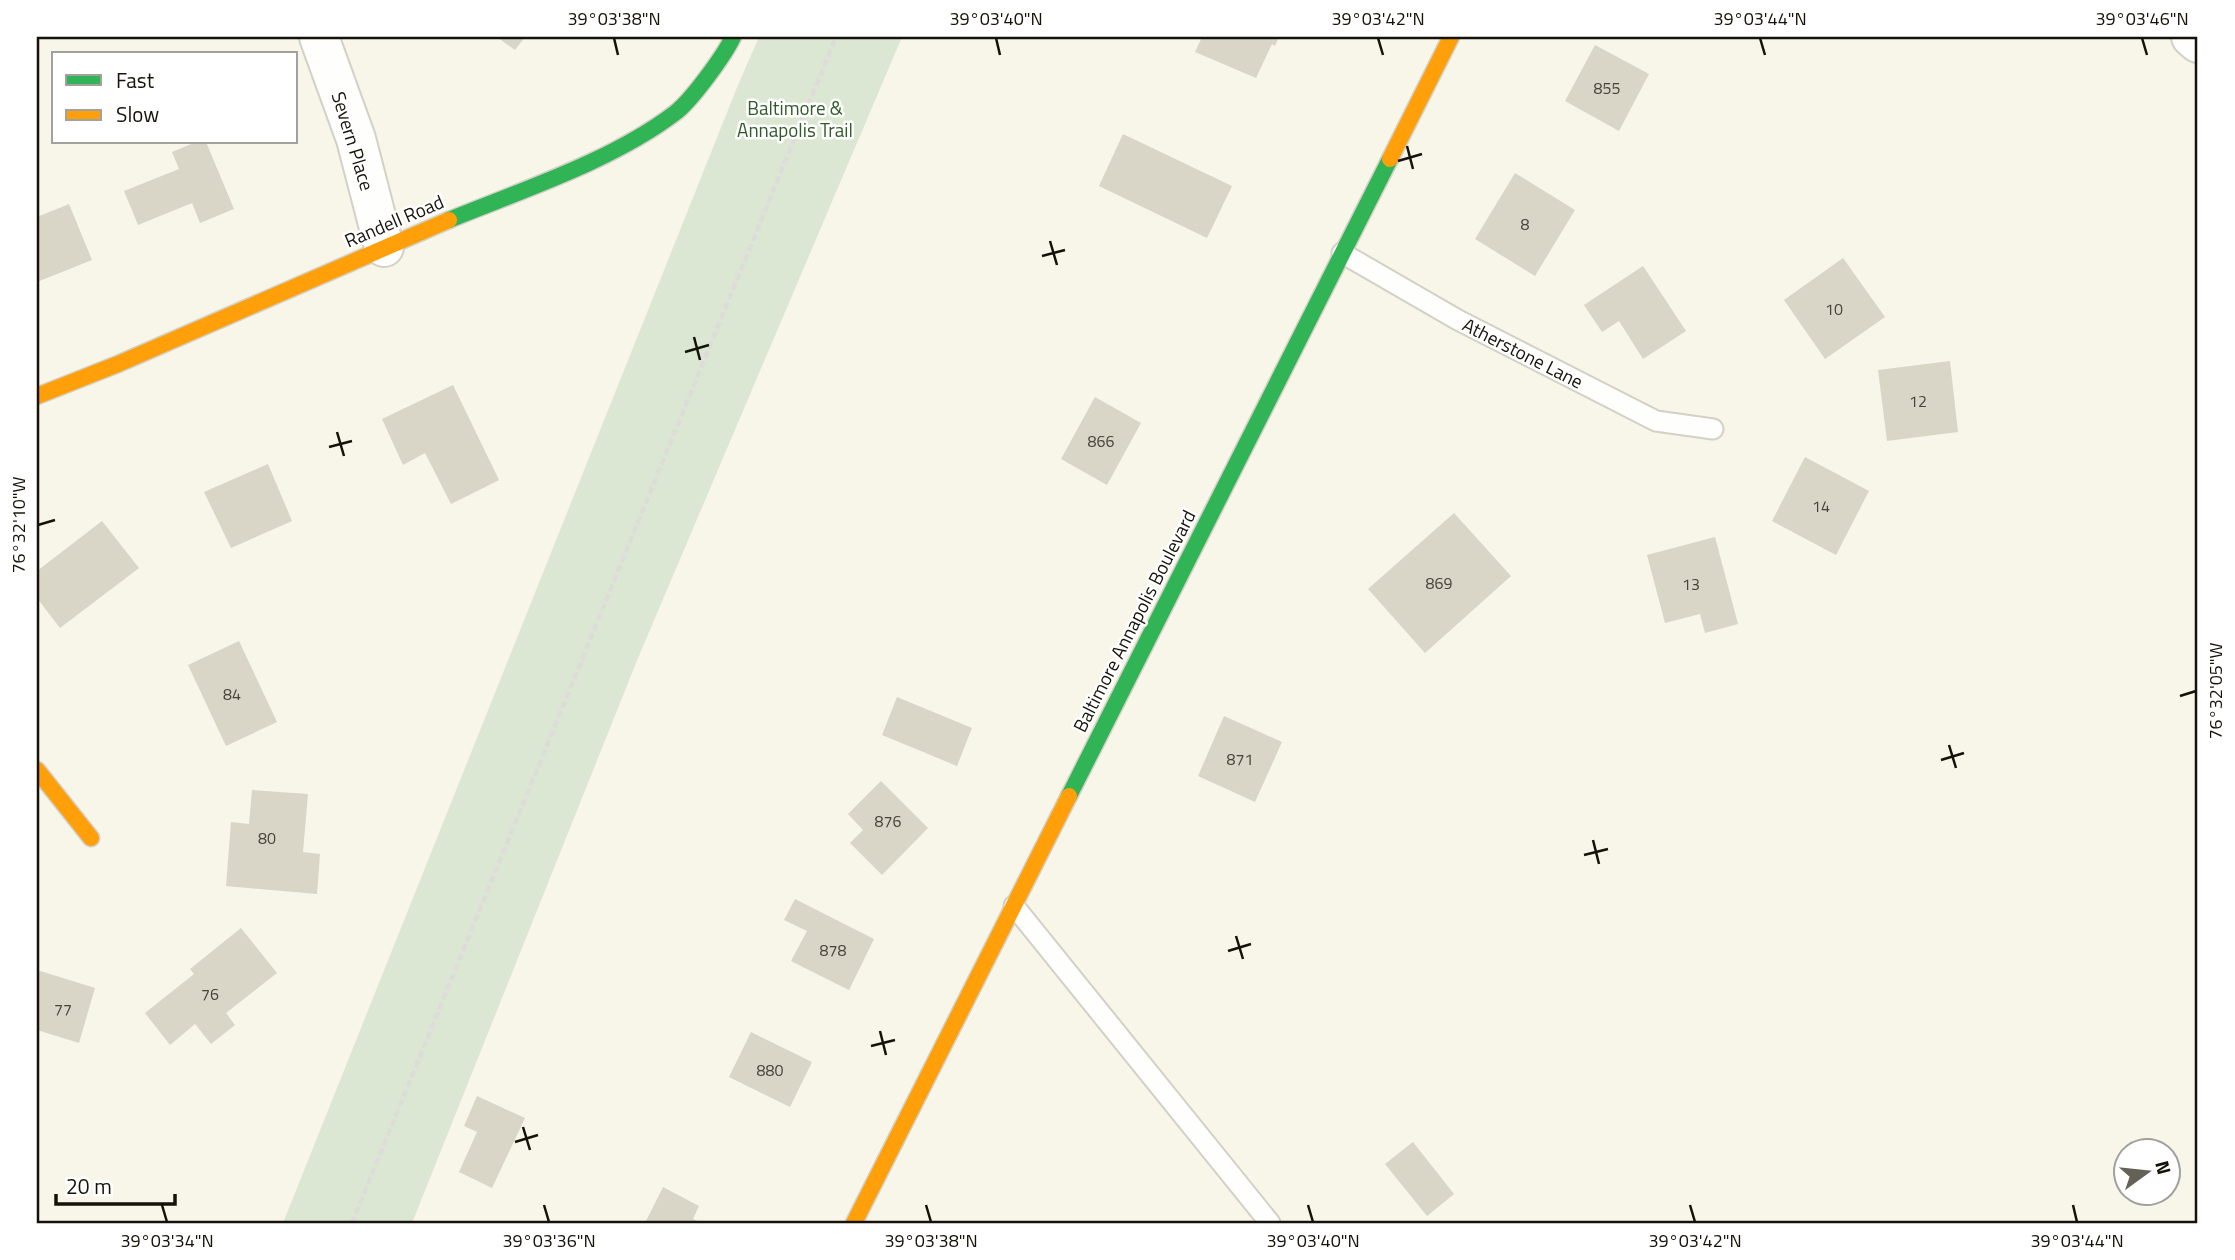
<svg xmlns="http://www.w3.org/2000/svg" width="2235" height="1260" viewBox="0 0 2235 1260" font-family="'Titillium Web',sans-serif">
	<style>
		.green { fill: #dce7d3 }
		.building { fill: #d9d6c7 }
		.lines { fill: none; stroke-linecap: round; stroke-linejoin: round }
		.lane-casing { stroke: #d3d0c6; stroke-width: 23 }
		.street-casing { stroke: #d3d0c6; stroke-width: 42 }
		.fast-casing { stroke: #d3d0c6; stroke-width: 19 }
		.slow-casing { stroke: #d3d0c6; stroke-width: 19 }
		.path { stroke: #dddcd9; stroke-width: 4.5; stroke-dasharray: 7 3.5; stroke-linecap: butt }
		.lane { stroke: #fefefc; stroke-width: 19 }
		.street { stroke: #fefefc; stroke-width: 38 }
		.fast { stroke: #30b455; stroke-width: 16 }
		.slow { stroke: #ff9f0a; stroke-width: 16 }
		.ticks { fill: none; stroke: #151309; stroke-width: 2.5 }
		.labels { text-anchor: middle; stroke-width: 5; stroke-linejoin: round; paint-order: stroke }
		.number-label { font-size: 16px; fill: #464438 }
		.park-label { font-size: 19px; fill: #305a28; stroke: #fff }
		.street-label { font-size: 19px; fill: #151309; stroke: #fff }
		.neatline { fill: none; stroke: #151309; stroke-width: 2.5 }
		.ticks-label { font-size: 18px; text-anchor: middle; fill: #151309 }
	</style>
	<rect width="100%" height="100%" fill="#f8f5e9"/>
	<polygon class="green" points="759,37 902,37 638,658 412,1223 283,1223 738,85"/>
	<g class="building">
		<polygon points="497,37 525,37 515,50"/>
		<polygon points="1202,37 1279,37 1275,46 1272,44 1256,78 1195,52"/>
		<polygon points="1595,45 1649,74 1619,131 1565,101"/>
		<polygon points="1123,134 1232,186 1207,238 1099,186"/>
		<polygon points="196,142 206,142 234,209 200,223 192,203 138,225 124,191 179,169 172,152"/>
		<polygon points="1515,173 1575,210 1535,276 1475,239"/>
		<polygon points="69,204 92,260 37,282 37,217"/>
		<polygon points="1843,258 1885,317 1825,359 1784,300"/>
		<polygon points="1643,266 1686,331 1643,359 1619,321 1602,332 1584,305"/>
		<polygon points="1950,361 1958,432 1887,441 1878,370"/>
		<polygon points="453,385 499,480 451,504 425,453 403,465 382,419"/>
		<polygon points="1095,397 1141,423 1107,485 1061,459"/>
		<polygon points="1805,457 1869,491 1836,555 1772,521"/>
		<polygon points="268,464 292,521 231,548 204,492"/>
		<polygon points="1454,513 1511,576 1425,653 1368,589"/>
		<polygon points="102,521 139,568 60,628 37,598 37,571"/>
		<polygon points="1715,537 1738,624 1705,633 1700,614 1665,623 1647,555"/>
		<polygon points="239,641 277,722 226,746 188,665"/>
		<polygon points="897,697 972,728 957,766 882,735"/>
		<polygon points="1224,716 1282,742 1255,802 1198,776"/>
		<polygon points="881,781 928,828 882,875 850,843 863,830 848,814"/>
		<polygon points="252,790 308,794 303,852 320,854 317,894 226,886 231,822 249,824"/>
		<polygon points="795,899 874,939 849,990 791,961 807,931 784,920"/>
		<polygon points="241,928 277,973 226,1013 235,1025 211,1044 195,1024 170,1045 145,1013 194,974 190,969"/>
		<polygon points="37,970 95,988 79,1043 37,1030"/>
		<polygon points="751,1032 812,1062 790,1107 729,1077"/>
		<polygon points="477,1096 525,1118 492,1188 459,1172 477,1132 464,1126"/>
		<polygon points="1413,1142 1454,1194 1427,1216 1385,1164"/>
		<polygon points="663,1187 699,1206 693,1219 702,1223 645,1223"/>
	</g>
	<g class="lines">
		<g class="lane-casing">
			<g id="lane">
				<polyline points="1342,253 1458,320 1656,421 1713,429"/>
				<polyline points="1014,906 1270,1223"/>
			</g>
		</g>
		<g class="street-casing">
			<g id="street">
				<polyline points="319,37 356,139 384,247"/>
				<polyline points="2191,37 2198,43"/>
			</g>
		</g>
		<g class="fast-casing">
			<g id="fast">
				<path d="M449,220C522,190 612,161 675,113C691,101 724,56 733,37"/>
				<polyline points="1069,796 1390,159"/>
			</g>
		</g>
		<g class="slow-casing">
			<g id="slow">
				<polyline points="1390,159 1451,37"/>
				<polyline points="37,396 118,364 449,220"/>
				<polyline points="37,770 91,838"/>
				<polyline points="854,1223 1069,796"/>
			</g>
		</g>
		<polyline class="path" points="352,1223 836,37"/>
		<use href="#lane" class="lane"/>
		<use href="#street" class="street"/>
		<use href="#fast" class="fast"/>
		<use href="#slow" class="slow"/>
	</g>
	<path class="ticks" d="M614,38L618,55M996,38L1000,55M1378,38L1383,55M1760,38L1765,55M2142,38L2147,55M1407,146L1413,169M1398,161L1422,154M1050,241L1057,265M1042,256L1065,250M694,337L700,360M685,352L709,345M337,432L344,456M329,447L352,441M38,525L55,520M2180,696L2196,691M1949,745L1956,768M1941,760L1964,753M1593,840L1599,864M1584,855L1608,849M1236,936L1243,959M1228,951L1251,944M880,1031L886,1055M871,1046L895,1040M523,1127L530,1150M515,1142L538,1135M162,1205L167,1222M544,1205L549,1222M926,1205L931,1222M1308,1205L1313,1222M1690,1205L1695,1222M2073,1205L2077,1222"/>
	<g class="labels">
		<g class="number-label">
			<text x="1607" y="94">855</text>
			<text x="1525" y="230">8</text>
			<text x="1834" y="315">10</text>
			<text x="1918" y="407">12</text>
			<text x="1101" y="447">866</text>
			<text x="1821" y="512">14</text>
			<text x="1439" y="589">869</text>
			<text x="1691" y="590">13</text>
			<text x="232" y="700">84</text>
			<text x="1240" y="765">871</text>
			<text x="888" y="827">876</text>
			<text x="267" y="844">80</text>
			<text x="833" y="956">878</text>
			<text x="210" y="1000">76</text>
			<text x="63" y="1015">77</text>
			<text x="770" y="1076">880</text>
		</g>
		<g class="park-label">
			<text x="795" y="115">Baltimore &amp;<tspan x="795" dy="22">Annapolis Trail</tspan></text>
		</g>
		<g class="street-label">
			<text transform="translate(353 141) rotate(73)" y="7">Severn Place</text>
			<text transform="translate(394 221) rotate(-23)" y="7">Randell Road</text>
			<text transform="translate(1523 353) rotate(27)" y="7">Atherstone Lane</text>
			<text transform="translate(1134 621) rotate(-63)" y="7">Baltimore Annapolis Boulevard</text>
		</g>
	</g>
	<rect width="2235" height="1260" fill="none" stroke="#ffffff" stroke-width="77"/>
	<rect x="52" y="52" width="245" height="91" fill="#ffffff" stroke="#a1a19d" stroke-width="2"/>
	<rect x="66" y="75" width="35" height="10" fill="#30b455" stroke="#a1a19d" stroke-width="2"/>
	<text x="116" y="88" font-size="21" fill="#151309">Fast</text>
	<rect x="66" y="110" width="35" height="10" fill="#ff9f0a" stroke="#a1a19d" stroke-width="2"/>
	<text x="116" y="122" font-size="21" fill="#151309">Slow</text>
	<g transform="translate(2147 1172) rotate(75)"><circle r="33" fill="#ffffff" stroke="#a1a19d" stroke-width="2"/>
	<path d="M0-5L12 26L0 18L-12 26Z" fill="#646257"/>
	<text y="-10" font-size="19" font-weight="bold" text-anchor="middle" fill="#151309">N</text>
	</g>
	<path d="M56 1194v10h119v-10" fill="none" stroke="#151309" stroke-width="3.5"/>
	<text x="66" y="1194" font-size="21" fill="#151309" stroke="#ffffff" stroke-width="5" paint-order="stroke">20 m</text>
	<rect x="38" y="38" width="2158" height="1184" class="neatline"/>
	<g class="ticks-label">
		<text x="614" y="25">39°03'38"N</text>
		<text x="996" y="25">39°03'40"N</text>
		<text x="1378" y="25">39°03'42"N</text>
		<text x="1760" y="25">39°03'44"N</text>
		<text x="2142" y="25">39°03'46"N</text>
		<text transform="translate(19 525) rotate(-90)" y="6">76°32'10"W</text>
		<text transform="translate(2216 691) rotate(-90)" y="6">76°32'05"W</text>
		<text x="167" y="1247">39°03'34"N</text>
		<text x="549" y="1247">39°03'36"N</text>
		<text x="931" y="1247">39°03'38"N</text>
		<text x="1313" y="1247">39°03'40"N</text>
		<text x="1695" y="1247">39°03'42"N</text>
		<text x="2077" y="1247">39°03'44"N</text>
	</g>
</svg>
